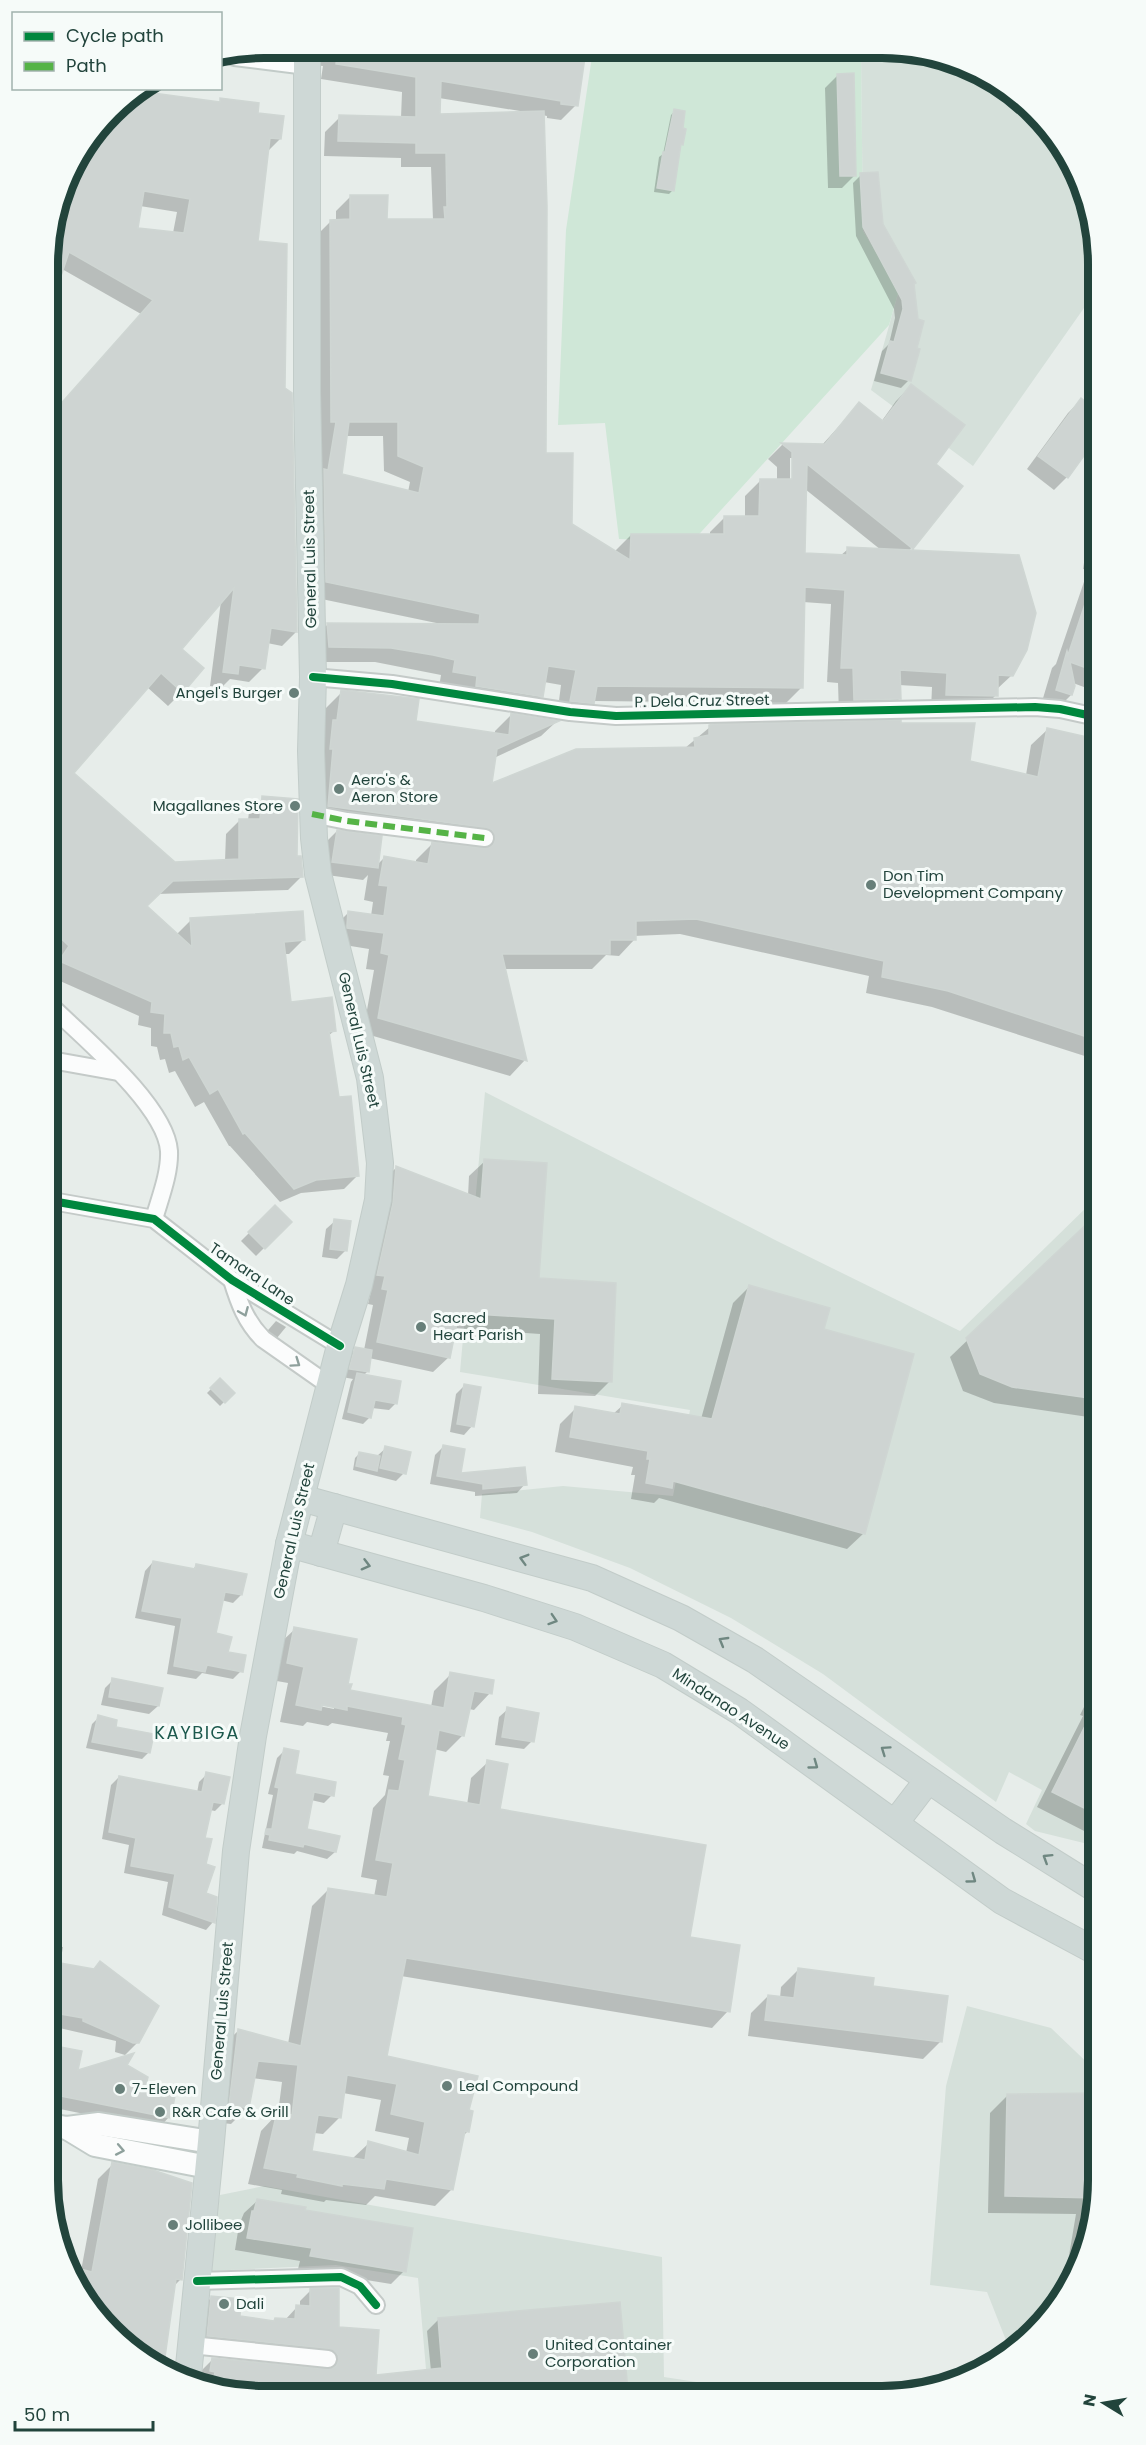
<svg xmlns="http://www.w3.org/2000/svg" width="1146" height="2445" viewBox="0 0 1146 2445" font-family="Poppins,sans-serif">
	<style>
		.built { fill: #d5e0da }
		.green { fill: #cfe7d7 }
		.shadow { fill: #0003; fill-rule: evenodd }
		.building { fill: #ced4d2; stroke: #cfd6d3; stroke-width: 1.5; fill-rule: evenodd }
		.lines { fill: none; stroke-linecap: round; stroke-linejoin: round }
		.street-casing { stroke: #c4cac8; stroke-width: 20 }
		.secondary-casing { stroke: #c2cbc8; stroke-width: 26 }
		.primary-casing { stroke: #c2ccc9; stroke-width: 28 }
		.street { stroke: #fbfcfc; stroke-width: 16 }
		.secondary { stroke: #fbfcfc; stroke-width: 22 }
		.primary { stroke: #ced8d6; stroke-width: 26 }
		.quiet { stroke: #55b346; stroke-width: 6; stroke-dasharray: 12 6; stroke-linecap: butt }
		.cycleway-casing { stroke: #f6fbf9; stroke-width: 11 }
		.cycleway { stroke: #00873e; stroke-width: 8 }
		.oneway { stroke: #8ea09c }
		.oneway2 { stroke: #6f8781 }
		.poi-dot { fill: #677f79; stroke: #f6fbf9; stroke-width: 2 }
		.labels { text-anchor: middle; stroke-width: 6; stroke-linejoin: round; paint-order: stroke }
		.street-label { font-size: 15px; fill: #22443c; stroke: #f6fbf9 }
		.poi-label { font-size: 15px; fill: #22443c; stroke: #f6fbf9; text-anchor: start }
		.quarter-label { font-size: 18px; letter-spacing: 1.5px; fill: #1b584c; stroke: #f6fbf9 }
		.rim { fill: none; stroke: #22443c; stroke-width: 8 }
	</style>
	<rect width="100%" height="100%" fill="#e7edea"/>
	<g class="built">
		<polygon points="861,52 924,52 1025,102 1038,121 1040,121 1061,146 1067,184 1091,236 1091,298 973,466 871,390 899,290 863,231"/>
		<polygon points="485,1092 777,1241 960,1331 1094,1200 1096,1846 1035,1831 1026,1824 1042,1790 1009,1772 996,1802 823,1674 731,1618 630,1568 532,1532 480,1518 482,1494 563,1486 673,1496 690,1410 460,1372"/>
		<polygon points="967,2006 1051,2028 1097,2072 1098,2195 1082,2263 1045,2323 1011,2353 987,2292 930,2285 946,2086"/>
		<polygon points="264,2186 662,2257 664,2377 749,2390 428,2392 418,2278 336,2265 208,2271 220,2195"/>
	</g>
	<polygon class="green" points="593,50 861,52 863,231 899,290 889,325 692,542 619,539 605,423 558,425 566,230"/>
	<g class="shadow">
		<path d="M312,48L584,50L576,105L561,120L547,118V116L542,115L544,455L570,524L616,553V550L631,535L710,536V532L725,517L745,518V496L760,481H777V467L768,459L782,445H822L859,404L881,422L896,401L911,386L934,464L961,486L908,552L1012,675L996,690V695L981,710H931L932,687L899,685V699L884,714L839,715L838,683L827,682L831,604L803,602L801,688L786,703L593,701L578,718L557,716L561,685L544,682L541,696L526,711L439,687L441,675L375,662H315L312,640L327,625L441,624L312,597L315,480L321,437H317L316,236L331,221H336V211L351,196L386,221L433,220L431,167H401V158L324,156L325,132L340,117L401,118L402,92L321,79L323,66L310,65ZM439,98L520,111V113L439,115ZM346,436H383L384,471L410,482L408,492L340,475ZM790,458H793V487H790ZM805,489L881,550L848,549L840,556L804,554Z"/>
		<polygon points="838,75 855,175 842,188 828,188 825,88"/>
		<path d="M221,100L256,114L280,139L267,152L256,243L283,389L291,393L296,632L282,646L267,643L263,668L249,682L230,679L222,687L210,686L221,601L179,649L182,692L168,706L147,687L72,773L175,864L225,861L226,834L240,820H248L249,812L263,798L295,857L302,876L288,890L157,894L145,906L176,935L191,920L303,940L289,954H284L289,1004L334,1031L328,1036L338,1099L358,1175L344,1189L301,1193L280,1202L230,1146H229L204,1102L195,1107L175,1071L169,1073L165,1059L160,1060L157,1047L151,1046V1028L138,1025L139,1016L51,977V968L56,960L51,956L49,418L141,314L62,269L59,278L49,288L48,250ZM140,206L177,212L173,233L136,229Z"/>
		<polygon points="675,111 682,144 679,147 673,190 669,194 654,192 659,157 663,154 671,115"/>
		<polygon points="861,175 881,224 912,285 909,380 901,388 874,381 882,351 889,344 895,318 894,309 856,236 853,183"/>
		<polygon points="1081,400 1091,408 1091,444 1067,477 1054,490 1027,469 1068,413"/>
		<polygon points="1091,519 1092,690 1073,683 1071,695 1056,710 1041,705 1052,668 1056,664 1088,570 1083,569"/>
		<polygon points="342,692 415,722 495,734 495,731 511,715 556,722 541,736 494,758 490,785 685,748 710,727 900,724 968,762 1026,775 1031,745 1047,730 1092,739 1094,1059 932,1007 866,993 869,976 680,934 634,936 634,940 619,956 606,955 592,969 504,969 525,1060 510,1076 363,1033 374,970 366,969 369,949 332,943 333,928 349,912 371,916 373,902 364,900 368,875 363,880 320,874 324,844 337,831 376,866 384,858 416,863 416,860 432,844 477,849 476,846 470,843 313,822 326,708"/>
		<polygon points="485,1161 538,1280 610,1381 595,1396 538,1394 540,1334 455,1328 449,1357 433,1372 369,1358 367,1372 363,1376 396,1403 389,1410 372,1408 370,1417 363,1424 342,1419 351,1382 353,1379 342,1377 347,1357 356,1349 364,1350 373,1305 368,1304 371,1291 362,1289 381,1182 396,1168 468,1196 469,1176"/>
		<polygon points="275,1207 290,1222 256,1256 241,1241"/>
		<polygon points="1094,1219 1095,1418 994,1403 963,1391 950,1357"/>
		<polygon points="335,1221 346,1250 337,1259 322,1257 326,1229"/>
		<polygon points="749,1287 864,1533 847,1549 659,1498 654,1503 631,1499 635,1475 631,1475 633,1467 555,1452 560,1424 576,1408 613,1414 623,1405 701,1419 733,1303"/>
		<polygon points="276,1321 286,1327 272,1344 262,1337"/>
		<polygon points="220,1380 233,1393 220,1406 207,1393"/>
		<polygon points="465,1385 472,1426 464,1435 450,1432 456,1394"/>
		<polygon points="443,1447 459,1474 525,1484 517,1493 475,1496 475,1492 430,1484 435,1455"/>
		<polygon points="386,1448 404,1473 396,1481 353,1470 355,1458 359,1454 377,1456"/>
		<polygon points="153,1562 192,1570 196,1566 241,1595 233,1603 221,1600 214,1634 241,1671 233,1679 202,1673 196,1679 167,1674 175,1626 135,1618 145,1571"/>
		<path d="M295,1629L346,1685L349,1691L431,1707L434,1691L451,1674L490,1693L474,1710L469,1709L463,1735L446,1752L434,1749L426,1798L467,1805L471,1778L488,1762L499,1810L688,1938L728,2011L712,2028L401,1976L386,2057L467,2111L468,2131L462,2137L452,2189L435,2206L375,2196L366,2205L326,2200L324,2202L281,2194L282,2190L248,2184L261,2131L278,2113L282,2082L253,2078L248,2107L231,2124L213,2122L221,2047L238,2031L288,2044L312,1906L329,1889L374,1897L377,1880L361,1877L373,1808L385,1795L389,1776L383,1775L390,1741H386L388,1733L332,1723L328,1726L307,1722L303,1726L280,1722L288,1683L271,1680L278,1645ZM315,1702L334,1706V1709L314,1705ZM343,2093L381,2100L375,2131L409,2138L406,2153L369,2143L352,2159L310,2152L314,2133L323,2134L340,2117Z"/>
		<polygon points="113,1680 158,1706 149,1714 101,1705 105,1688"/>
		<polygon points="1096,1683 1096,1831 1092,1835 1037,1807 1083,1716 1080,1715"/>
		<polygon points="508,1709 532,1741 524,1749 495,1745 499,1717"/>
		<polygon points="99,1717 114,1728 149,1752 142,1759 86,1748 92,1724"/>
		<polygon points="285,1750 293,1775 332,1795 324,1803 311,1800 305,1829 339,1837 335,1852 327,1859 297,1851 294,1854 262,1848 273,1795 268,1794 277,1758"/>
		<polygon points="207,1774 223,1803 215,1811 210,1810 203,1839 204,1894 213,1922 206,1930 162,1915 168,1882 124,1873 129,1845 102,1839 111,1785 119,1777 197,1793 199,1782"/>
		<polygon points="54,1946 63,1947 60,1964 138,2042 125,2055 115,2052 116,2041 55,2027"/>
		<polygon points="798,1970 871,1988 940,2042 923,2059 748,2036 751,2013 768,1996 780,1998 781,1987"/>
		<polygon points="55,2048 80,2052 77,2072 125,2065 169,2117 158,2129 55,2108"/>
		<polygon points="1097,2095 1098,2195 1082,2263 1074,2275 1066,2273 1076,2214 988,2213 990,2113 1007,2096"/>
		<polygon points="113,2164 181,2279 173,2287 163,2364 121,2343 84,2301 70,2268 81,2271 98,2179"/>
		<polygon points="257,2201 304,2211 404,2271 391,2284 298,2269 300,2261 235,2250 239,2225 244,2213"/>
		<polygon points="311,2290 374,2377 431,2371 427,2331 439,2319 626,2391 222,2393 199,2381 201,2371 213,2359 328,2371 324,2362 196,2347 200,2309 211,2298 238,2318 273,2322 275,2320 285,2320 297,2307 300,2307 300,2301"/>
	</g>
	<g class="building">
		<path d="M338,48L586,50L578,106L561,104V101L441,81L440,114L544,111L547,206L546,453H573L572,524L630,560L631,534H724V516H759L760,479H792V452L781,443L825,444L859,402L883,421L911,384L965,425L936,464L963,486L913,549L807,464L805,553L847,555V547L1019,555L1036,613L1027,650L1013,676L998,675V696L946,695L947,673L900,670L901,699L854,700L853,668H841L845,590L805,587L803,688L597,686L594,704L570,701L576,670L548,666L543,697L476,686L477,676L453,672L455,660L433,655L391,648L329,647L327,623L479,624L480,614L326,582L324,469L328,470L336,422H331L330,220L350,219V195H388L387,219H445L444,207H447L446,153H416V143L338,141L339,115L416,117V77L336,64ZM349,422H398V456L424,467L419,493L342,474Z"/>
		<polygon points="854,73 856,176 840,176 837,74"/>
		<path d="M138,91L220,102V98L259,103L258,113L284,116L281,139L270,138L258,241L287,244L285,388L292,393L297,632L271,628L265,669L239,665L238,674L223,672L234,588L182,649L204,668L183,693L161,673L74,773L175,862L239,859V819H260L262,796L298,799L297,856H301L303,877L173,881L147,906L192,947L190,918L303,911L305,940L284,942L291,1002L332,997L336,1031L329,1032L339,1097L351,1096L359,1176L316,1180L294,1189L245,1133L243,1134L218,1089L210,1094L189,1057L183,1060L179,1046L174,1047L171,1033H164L165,1014L151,1012L152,1002L59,961L69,946L51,929L49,417L153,300L69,252L60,279L49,271L48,250L70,168L121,102ZM144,191L190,199L184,233L138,228Z"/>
		<polygon points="674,109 685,111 683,128 686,129 683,145 681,144 674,191 657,188 663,152 665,152"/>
		<polygon points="878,172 883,224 916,283 914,284 918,319 924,321 917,348 920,349 911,381 881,373 890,341 894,342 903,309 902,300 863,227 860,173"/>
		<polygon points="1081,398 1091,406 1091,446 1068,478 1038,456"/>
		<polygon points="1089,592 1092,592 1092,670 1070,662 1075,686 1072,695 1056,690 1067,651 1068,655"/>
		<polygon points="341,690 419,699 416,721 509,735 511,713 559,721 497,749 492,783 576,749 695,747 694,738 709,735 709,725 714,724 901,720 901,723 975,723 970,761 1038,777 1047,728 1092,738 1093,1039 948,991 882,977 884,961 696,919 636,921 636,940 610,940 610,954 502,954 527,1061 378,1018 389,955 381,953 384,933 347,928 347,925 348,911 384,916 388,886 379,885 384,856 428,864 432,842 484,848 493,845 495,839 492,830 486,828 328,806 333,749 330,749 333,720 337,720"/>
		<polygon points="337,830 382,836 378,868 332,862"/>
		<polygon points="484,1159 547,1163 539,1278 616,1283 612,1382 552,1379 555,1319 459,1313 450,1358 377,1342 388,1290 382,1289 385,1276 377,1275 393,1203 396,1166 481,1199"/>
		<polygon points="275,1205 292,1222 265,1249 248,1232"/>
		<polygon points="1094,1217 1095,1399 1012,1387 980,1374 966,1338"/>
		<polygon points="334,1219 351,1221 347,1251 330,1249"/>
		<polygon points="749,1285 830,1308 824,1329 914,1354 865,1534 673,1481 672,1488 646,1483 650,1459 647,1459 648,1451 570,1437 575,1406 620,1414 622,1403 712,1419"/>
		<polygon points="355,1347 372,1350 369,1372 349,1369"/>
		<polygon points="357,1373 401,1381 397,1404 375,1400 371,1418 348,1412"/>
		<polygon points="220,1378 235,1393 225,1403 210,1388"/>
		<polygon points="464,1384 481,1387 474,1427 457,1424"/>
		<polygon points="443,1445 465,1449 461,1473 525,1467 527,1485 483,1489 483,1484 437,1476"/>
		<polygon points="385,1446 411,1452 406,1474 380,1468"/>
		<polygon points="359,1452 380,1456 377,1471 356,1466"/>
		<polygon points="153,1561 195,1569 196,1564 247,1574 242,1595 225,1592 216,1633 232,1637 228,1652 246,1655 243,1672 207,1665 205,1672 174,1666 182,1618 142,1611"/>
		<path d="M294,1627L357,1639L348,1684H352L350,1690L444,1708L450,1672L494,1680L492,1694L474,1691L464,1736L439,1730L428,1796L480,1805L487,1760L508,1764L500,1809L706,1845L690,1937L740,1945L730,2012L406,1958L387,2056L478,2076L469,2110L473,2111L469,2132L465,2131L453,2190L386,2179L384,2189L342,2184V2186L297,2177L298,2174L264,2168L277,2112L292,2115L298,2065L258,2061L249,2108L229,2105L238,2029L301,2046L328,1888L387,1897L393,1863L376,1860L389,1790L399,1791L405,1760L399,1759L406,1725L402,1724L403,1717L347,1706V1710L322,1705L321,1710L296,1705L304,1667L287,1663ZM347,2075L397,2084L391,2114L425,2122L419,2155L368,2141L365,2160L312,2151L318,2115L341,2118Z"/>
		<polygon points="112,1678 163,1688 159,1706 109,1697"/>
		<polygon points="1096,1704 1096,1814 1052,1792"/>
		<polygon points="507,1707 539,1713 534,1742 502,1737"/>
		<polygon points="98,1715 117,1720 116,1727 154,1734 150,1753 92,1742"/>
		<polygon points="284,1748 299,1751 295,1774 336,1782 334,1796 314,1792 307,1829 340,1836 336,1852 304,1844 303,1847 269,1840 270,1835 265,1834 266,1829 272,1829 279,1788 275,1787"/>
		<polygon points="206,1772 230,1777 224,1804 213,1802 205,1838 212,1839 206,1864 215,1867 206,1893 217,1897 215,1923 169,1907 175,1874 131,1866 136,1838 109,1832 119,1776 202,1792"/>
		<polygon points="100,1961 159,2006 139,2043 133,2043 83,2021 83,2018 55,2013 54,1962 94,1969"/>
		<polygon points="798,1968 874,1978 873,1986 948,1996 942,2042 765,2020 768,1995 794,1998"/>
		<polygon points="55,2046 82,2051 78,2070 134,2053 127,2065 148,2077 146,2085 176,2090 171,2118 55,2095"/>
		<polygon points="1097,2093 1097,2198 1005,2196 1007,2094"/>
		<polygon points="112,2162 153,2170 192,2183 182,2280 176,2279 164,2364 121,2343 84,2301 69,2266 92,2272"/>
		<polygon points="257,2199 306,2207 305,2210 413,2228 406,2272 310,2256 312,2248 247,2238 252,2211 254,2211"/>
		<polygon points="310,2288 339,2288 339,2327 379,2330 376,2375 442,2368 438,2318 620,2302 628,2391 444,2392 444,2390 424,2392 222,2393 212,2388 215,2372 210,2371 212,2358 327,2369 336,2366 338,2355 329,2349 207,2336 211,2296 241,2299 240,2316 274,2321 275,2318 295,2319 296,2305 310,2306"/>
	</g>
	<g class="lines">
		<g class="street-casing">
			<g id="street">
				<polyline points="313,677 392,684 570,712 616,716 1035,707 1060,709 1092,716"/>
				<polyline points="312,814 347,821 485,838"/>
				<path d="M51,1006C84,1038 166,1106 169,1151C170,1173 160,1198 154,1219"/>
				<polyline points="51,1060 118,1072"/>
				<polyline points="52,1201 154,1219 232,1280 340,1346"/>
				<path d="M232,1280C239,1303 246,1322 263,1339L330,1386"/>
				<polyline points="197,2281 341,2277 360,2286 376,2305"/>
				<polyline points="191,2345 328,2359"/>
			</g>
		</g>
		<g class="secondary-casing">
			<g id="secondary">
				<polyline points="235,54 307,63"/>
				<polyline points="55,2126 67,2128 99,2124 211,2142"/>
				<polyline points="67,2128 95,2145 208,2167"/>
			</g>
		</g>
		<g class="primary-casing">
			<g id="primary">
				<polyline points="301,1498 592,1578 681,1618 755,1660 1003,1831 1096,1889"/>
				<polyline points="289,1544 484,1598 575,1627 663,1665 739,1711 1002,1901 1097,1952"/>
				<polyline points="321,1553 334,1507"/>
				<polyline points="895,1823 928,1780"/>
				<polyline points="188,2376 211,2142 236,1851 253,1736 289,1544 340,1346 359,1285 378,1200 380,1163 370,1078 318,874 314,838 311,751 313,677 307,391 307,48"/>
			</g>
		</g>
		<use href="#street" class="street"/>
		<use href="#secondary" class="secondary"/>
		<use href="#primary" class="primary"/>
		<polyline class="quiet" points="312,814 347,821 485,838"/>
		<g class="cycleway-casing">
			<g id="cycleway">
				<polyline points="313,677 392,684 570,712 616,716 1035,707 1060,709 1092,716"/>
				<polyline points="52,1201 154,1219 232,1280 340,1346"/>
				<polyline points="197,2281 341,2277 360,2286 376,2305"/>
			</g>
		</g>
		<use href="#cycleway" class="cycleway"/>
	</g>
	<defs><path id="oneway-chevron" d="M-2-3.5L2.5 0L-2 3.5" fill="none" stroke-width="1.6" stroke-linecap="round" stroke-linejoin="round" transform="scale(1.5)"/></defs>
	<g class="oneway">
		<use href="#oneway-chevron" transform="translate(244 1312) rotate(67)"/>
		<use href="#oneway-chevron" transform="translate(296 1363) rotate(35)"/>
		<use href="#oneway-chevron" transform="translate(120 2150) rotate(11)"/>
	</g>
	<g class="oneway2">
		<use href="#oneway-chevron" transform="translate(524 1559) rotate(-164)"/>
		<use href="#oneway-chevron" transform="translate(366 1565) rotate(15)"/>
		<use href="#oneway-chevron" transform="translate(553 1620) rotate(18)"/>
		<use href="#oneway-chevron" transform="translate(723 1641) rotate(-150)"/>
		<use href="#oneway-chevron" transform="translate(885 1750) rotate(-145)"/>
		<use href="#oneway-chevron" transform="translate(814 1765) rotate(36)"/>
		<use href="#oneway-chevron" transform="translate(1047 1858) rotate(-148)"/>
		<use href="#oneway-chevron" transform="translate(972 1879) rotate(36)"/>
	</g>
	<g class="poi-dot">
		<circle cx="294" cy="693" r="6"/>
		<circle cx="339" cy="789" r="6"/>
		<circle cx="295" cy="806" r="6"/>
		<circle cx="871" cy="885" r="6"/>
		<circle cx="421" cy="1327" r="6"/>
		<circle cx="447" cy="2086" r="6"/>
		<circle cx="120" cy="2089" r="6"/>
		<circle cx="160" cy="2112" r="6"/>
		<circle cx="173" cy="2225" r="6"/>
		<circle cx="224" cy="2304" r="6"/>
		<circle cx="533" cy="2354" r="6"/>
	</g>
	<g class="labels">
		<g class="street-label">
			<text transform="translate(310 559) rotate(-91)" y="5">General Luis Street</text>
			<text transform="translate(702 701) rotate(-1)" y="5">P. Dela Cruz Street</text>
			<text transform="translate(359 1040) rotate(77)" y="5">General Luis Street</text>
			<text transform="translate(252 1274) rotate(34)" y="5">Tamara Lane</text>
			<text transform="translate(294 1531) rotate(-77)" y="5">General Luis Street</text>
			<text transform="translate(731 1709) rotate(33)" y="5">Mindanao Avenue</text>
			<text transform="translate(222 2011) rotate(-85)" y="5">General Luis Street</text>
		</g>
		<g class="poi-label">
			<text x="282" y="698" text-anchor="end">Angel's Burger</text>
			<text x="351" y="785">Aero's &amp;<tspan x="351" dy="17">Aeron Store</tspan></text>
			<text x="283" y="811" text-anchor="end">Magallanes Store</text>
			<text x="883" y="881">Don Tim<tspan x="883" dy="17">Development Company</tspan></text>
			<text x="433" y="1323">Sacred<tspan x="433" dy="17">Heart Parish</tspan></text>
			<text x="459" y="2091">Leal Compound</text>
			<text x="132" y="2094">7-Eleven</text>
			<text x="172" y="2117">R&amp;R Cafe &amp; Grill</text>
			<text x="185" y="2230">Jollibee</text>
			<text x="236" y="2309">Dali</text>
			<text x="545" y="2350">United Container<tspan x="545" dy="17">Corporation</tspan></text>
		</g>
		<g class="quarter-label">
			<text x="197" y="1739">KAYBIGA</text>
		</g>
	</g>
	<path d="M0 0H1146V2445H0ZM264 58H882A206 206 0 0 1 1088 264V2180A206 206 0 0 1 882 2386H264A206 206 0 0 1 58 2180V264A206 206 0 0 1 264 58Z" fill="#f6fbf9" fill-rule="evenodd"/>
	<path class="rim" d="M264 58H882A206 206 0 0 1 1088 264V2180A206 206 0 0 1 882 2386H264A206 206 0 0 1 58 2180V264A206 206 0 0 1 264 58Z"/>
	<rect x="12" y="12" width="210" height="78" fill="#f6fbf9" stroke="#a1b2ad" stroke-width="1.5"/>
	<rect x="24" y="32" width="30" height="9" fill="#00873e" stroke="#a1b2ad" stroke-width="1.5"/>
	<text x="66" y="42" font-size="18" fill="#22443c">Cycle path</text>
	<rect x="24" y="62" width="30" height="9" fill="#55b346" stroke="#a1b2ad" stroke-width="1.5"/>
	<text x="66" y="72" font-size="18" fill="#22443c">Path</text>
	<g transform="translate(1104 2403) rotate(281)" stroke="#f6fbf9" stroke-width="4.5" paint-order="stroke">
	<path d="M0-4.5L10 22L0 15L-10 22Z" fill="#22443c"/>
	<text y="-9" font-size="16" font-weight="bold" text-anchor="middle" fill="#22443c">N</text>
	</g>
	<path d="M15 2421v9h138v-9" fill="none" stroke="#22443c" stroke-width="3"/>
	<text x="24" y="2421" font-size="18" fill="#22443c" stroke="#f6fbf9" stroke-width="4.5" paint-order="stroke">50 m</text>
</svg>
